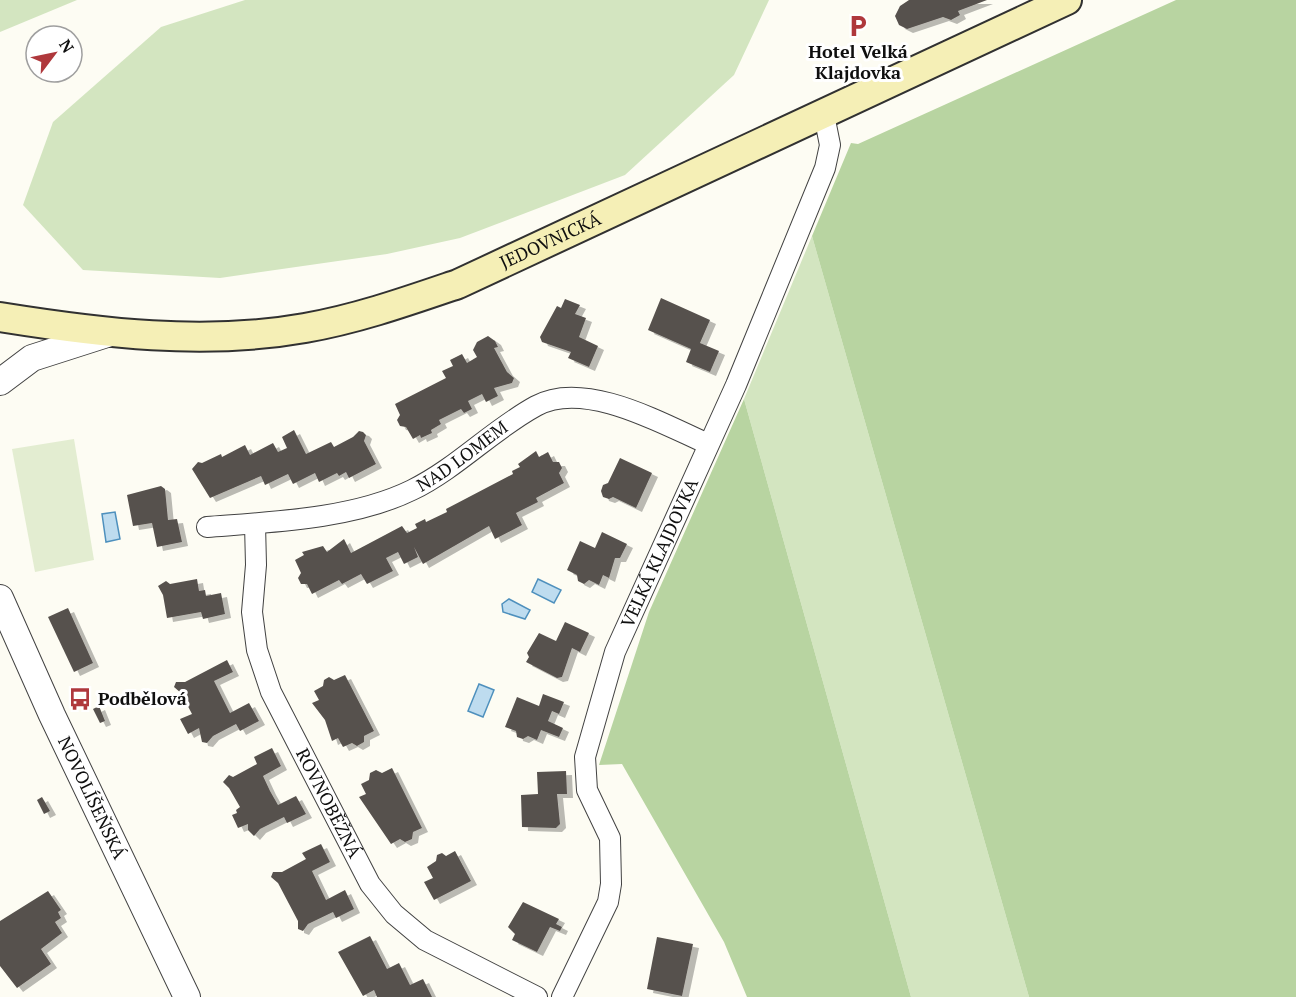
<svg xmlns="http://www.w3.org/2000/svg" width="1296" height="997" viewBox="0 0 1296 997" font-family="'PT Serif',serif">
	<style>
		.green { fill: #d3e5c0 }
		.forest { fill: #b8d4a1 }
		.pitch { fill: #e3edd1 }
		.water { fill: #bedcef; stroke: #4e90bd; stroke-width: 1.5 }
		.building { fill: #57514d; filter: url(#shadow) }
		.lines { fill: none; stroke-linecap: round; stroke-linejoin: round }
		.minor-casing { stroke: #424242; stroke-width: 22 }
		.tertiary-casing { stroke: #424242; stroke-width: 28 }
		.secondary-casing { stroke: #313131; stroke-width: 32 }
		.minor { stroke: #fff; stroke-width: 20 }
		.tertiary { stroke: #fff; stroke-width: 26 }
		.secondary { stroke: #f5efb6; stroke-width: 28 }
		.labels { text-anchor: middle; stroke-width: 6; stroke-linejoin: round; paint-order: stroke }
		.poi-label { font-size: 18px; font-weight: bold; fill: #0f0f0f; stroke: #fff }
		.street-label { font-size: 18px; fill: #0f0f0f; stroke: #fff }
	</style>
	<defs>
		<filter id="shadow"><feDropShadow dx="6" dy="4" stdDeviation="0" flood-color="#0004"/></filter>
	</defs>
	<rect width="100%" height="100%" fill="#fdfcf3"/>
	<g class="green">
		<polygon points="0,0 77,0 0,32"/>
		<polygon points="245,0 769,0 734,75 625,175 460,238 387,254 220,278 83,270 23,205 53,122 161,27"/>
		<polygon points="812,236 1029,997 911,997 744,399"/>
	</g>
	<g class="forest">
		<polygon points="1176,0 1296,0 1296,997 1029,997 812,236 851,143 858,144"/>
		<polygon points="744,399 911,997 747,997 724,942 622,764 599,765 649,612"/>
	</g>
	<polygon class="pitch" points="74,439 94,560 35,572 12,449"/>
	<g class="water">
		<polygon points="115,512 120,539 106,542 102,514"/>
		<polygon points="538,579 561,590 554,603 532,592"/>
		<polygon points="509,599 530,610 525,619 503,612 502,604"/>
		<polygon points="479,684 494,690 483,717 468,711"/>
	</g>
	<g class="building">
		<polygon points="909,0 987,0 958,11 960,15 951,20 943,17 907,29 899,25 895,16 900,6"/>
		<polygon points="661,298 710,320 700,343 719,351 710,372 686,362 691,349 648,330"/>
		<polygon points="565,299 580,305 575,314 586,318 579,337 598,346 589,367 568,358 571,352 542,342 540,337 557,306 561,308"/>
		<polygon points="488,336 495,341 498,347 494,348 507,372 514,378 512,383 494,388 498,396 486,402 482,394 468,401 472,409 464,413 461,409 439,420 441,424 431,430 432,433 421,438 420,435 413,439 406,427 400,426 397,420 400,415 395,404 446,378 442,371 453,366 450,360 462,354 467,363 477,357 473,350 477,342"/>
		<polygon points="294,430 306,454 331,442 334,447 353,437 359,431 363,432 366,435 364,441 376,464 349,478 346,472 339,476 337,473 319,482 315,473 293,484 288,474 265,485 261,476 210,498 192,469 198,462 202,463 221,454 222,457 245,445 250,455 273,443 278,452 287,448 282,437"/>
		<polygon points="536,451 539,457 548,452 553,462 559,462 562,468 559,473 564,483 536,498 538,502 516,513 522,525 495,539 489,526 423,564 414,547 418,557 404,564 398,552 386,558 393,571 367,584 361,574 342,584 339,580 312,594 307,584 301,584 298,578 301,573 295,560 304,555 302,552 323,546 327,552 344,539 351,553 402,526 407,533 417,528 415,524 425,519 426,522 447,512 446,509 513,474 512,471 520,467 518,464"/>
		<polygon points="620,458 652,473 636,508 613,497 609,499 603,497 601,491 603,485 608,483"/>
		<polygon points="161,486 165,489 168,520 177,519 182,542 157,547 152,523 133,526 127,495"/>
		<polygon points="602,532 627,544 620,558 615,558 609,578 603,575 599,585 589,580 584,584 578,581 577,575 567,570 580,541 595,548"/>
		<polygon points="197,579 199,591 205,590 206,596 221,593 225,614 203,619 201,612 167,618 163,595 158,586 166,581 170,584"/>
		<polygon points="68,608 93,663 74,672 48,617"/>
		<polygon points="565,622 589,633 580,652 572,648 562,677 557,678 526,662 529,657 527,653 539,633 556,641"/>
		<polygon points="227,660 233,672 214,681 230,713 249,703 259,721 240,731 236,724 213,736 207,743 202,742 199,728 188,734 180,719 192,714 181,693 174,687 176,682 185,682"/>
		<polygon points="345,675 374,731 364,736 364,742 357,746 352,743 343,747 338,738 332,741 325,720 312,703 319,700 314,691 323,686 324,680 329,677 334,680"/>
		<polygon points="543,694 564,702 559,714 552,711 548,721 563,728 559,737 541,730 537,740 528,736 523,739 517,737 516,731 505,727 517,697 539,706"/>
		<polygon points="99,706 105,721 100,723 93,709"/>
		<polygon points="272,748 281,766 263,776 270,791 278,805 296,796 306,814 287,823 284,817 260,829 254,836 248,830 248,824 238,828 232,815 237,813 236,810 240,807 229,788 223,782 229,775 233,777 257,764 254,757"/>
		<polygon points="392,768 422,828 413,832 412,839 405,842 400,839 391,844 359,797 366,794 361,784 369,780 370,773 376,770 382,773"/>
		<polygon points="566,771 567,794 557,794 560,824 556,828 522,827 521,795 538,794 537,772"/>
		<polygon points="42,797 50,811 44,814 37,800"/>
		<polygon points="321,844 330,862 312,871 326,900 345,890 354,909 336,918 333,912 308,924 303,931 298,929 298,921 278,883 271,877 273,872 282,872 306,859 302,853"/>
		<polygon points="455,851 471,881 434,900 424,882 433,878 427,867 436,861 437,855 442,853 446,856"/>
		<polygon points="48,891 61,910 58,912 61,918 55,922 62,933 41,949 51,964 17,988 0,966 0,921"/>
		<polygon points="523,902 559,919 556,924 562,927 560,931 550,927 537,952 512,940 515,934 508,927"/>
		<polygon points="370,936 387,969 399,963 410,985 423,979 432,997 377,997 374,990 363,996 338,952"/>
		<polygon points="657,937 693,944 682,996 647,989"/>
	</g>
	<g class="lines">
		<g class="minor-casing">
			<g id="minor">
				<path id="s1" d="M255,524L256,565L252,612L257,650L271,692L370,884L394,914L425,940L537,997"/>
				<path id="s2" d="M207,527C272,522 353,519 412,490C457,468 492,430 536,406C584,379 663,424 708,444"/>
				<path id="s3" d="M562,997L608,902L611,884L610,838L587,790L585,757L615,652L736,385L825,168L830,145L824,115"/>
			</g>
		</g>
		<g class="tertiary-casing">
			<g id="tertiary">
				<polyline points="0,382 32,358 110,333"/>
				<path id="s4" d="M0,598L52,715L187,997"/>
			</g>
		</g>
		<g class="secondary-casing">
			<g id="secondary">
				<path id="s5" d="M0,317C100,333 204,346 305,328C357,319 408,301 458,284L1067,0"/>
			</g>
		</g>
		<use href="#minor" class="minor"/>
		<use href="#tertiary" class="tertiary"/>
		<use href="#secondary" class="secondary"/>
	</g>
	<defs>
		<g id="parking-bare" transform="scale(1.8)"><path d="M-3.5-5.5H1a3.5 3.5 0 0 1 0 7H-1V5.5H-3.5ZM-1-3.4V-.6H.8a1.4 1.4 0 0 0 0-2.8Z" fill="#af383c" stroke="#fff" stroke-width="2.5" paint-order="stroke"/></g>
		<g id="bus-bare" transform="scale(1.8)"><path d="M-5-6H5V4H4V6H2V4H-2V6H-4V4H-5ZM-3.5-4V0h7V-4ZM-3.5 1.2v1.5H-2V1.2ZM2 1.2v1.5H3.5V1.2Z" fill="#af383c" stroke="#fff" stroke-width="2.5" paint-order="stroke"/></g>
	</defs>
	<g fill-rule="evenodd">
		<use href="#parking-bare" x="858" y="26"/>
		<use href="#bus-bare" x="80" y="699"/>
	</g>
	<g class="labels">
		<g class="poi-label">
			<text x="858" y="58">Hotel Velká<tspan x="858" dy="21">Klajdovka</tspan></text>
			<text x="98" y="705" text-anchor="start">Podbělová</text>
		</g>
		<g class="street-label">
			<text dy="6" stroke="none"><textPath href="#s5" startOffset="568">JEDOVNICKÁ</textPath></text>
			<text dy="6" stroke="none"><textPath href="#s2" startOffset="270">NAD LOMEM</textPath></text>
			<text dy="6" stroke="none"><textPath href="#s3" startOffset="474">VELKÁ KLAJDOVKA</textPath></text>
			<text dy="6" stroke="none"><textPath href="#s4" startOffset="220">NOVOLÍŠEŇSKÁ</textPath></text>
			<text dy="6" stroke="none"><textPath href="#s1" startOffset="296">ROVNOBĚŽNÁ</textPath></text>
		</g>
	</g>
	<g transform="translate(54 54) rotate(58)"><circle r="28" fill="#ffffff" stroke="#9f9f9f" stroke-width="1.5"/>
	<path d="M0-4.5L10 22L0 15L-10 22Z" fill="#af383c"/>
	<text y="-9" font-size="16" font-weight="bold" text-anchor="middle" fill="#0f0f0f">N</text>
	</g>
</svg>
